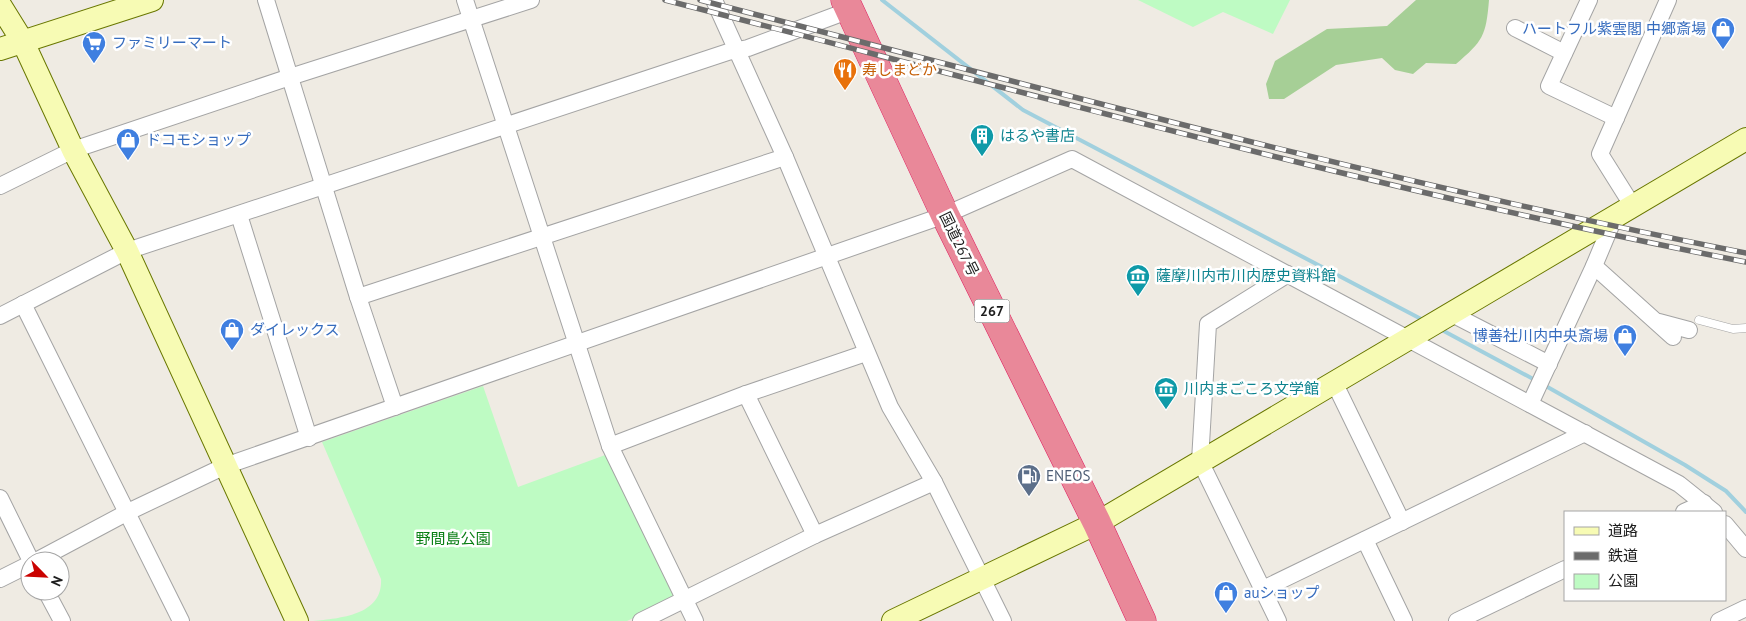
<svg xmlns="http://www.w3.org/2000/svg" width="1746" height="621" viewBox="0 0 1746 621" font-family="'PT Sans','Noto Sans JP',sans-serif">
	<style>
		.forest { fill: #a6cf96 }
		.park { fill: #befbc3 }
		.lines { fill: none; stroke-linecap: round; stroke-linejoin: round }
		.stream { stroke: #a1d0de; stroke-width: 4 }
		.lane-casing { stroke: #a4a4a4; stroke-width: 9 }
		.street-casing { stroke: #a4a4a4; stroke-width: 18 }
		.secondary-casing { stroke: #697701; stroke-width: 24 }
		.highway-casing { stroke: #de1e5f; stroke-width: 29 }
		.lane { stroke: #fff; stroke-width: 8 }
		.street { stroke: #fff; stroke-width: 16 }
		.secondary { stroke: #f7fbb4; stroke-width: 22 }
		.highway { stroke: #e98899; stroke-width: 28 }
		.rail-casing { stroke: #6b6b6b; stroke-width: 5.5 }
		.rail { stroke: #fff; stroke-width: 4; stroke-dasharray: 11; stroke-linecap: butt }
		.labels { text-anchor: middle; stroke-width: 5; stroke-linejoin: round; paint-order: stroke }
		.shield { fill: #fff; stroke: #616161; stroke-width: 1 }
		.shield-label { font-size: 14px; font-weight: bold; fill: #1d1d1d }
		.shop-label { font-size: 15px; fill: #366cbe; stroke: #fff; text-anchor: start }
		.food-label { font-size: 15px; fill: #c56008; stroke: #fff; text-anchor: start }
		.culture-label { font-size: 15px; fill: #0d838f; stroke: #fff; text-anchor: start }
		.street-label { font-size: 15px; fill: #1d1d1d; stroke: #fff }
		.service-label { font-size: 15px; fill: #4e5e75; stroke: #fff; text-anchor: start }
		.park-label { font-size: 15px; fill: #087e13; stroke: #fff }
	</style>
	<rect width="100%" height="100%" fill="#efebe3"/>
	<path class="forest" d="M1416,0H1489C1486,36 1483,41 1456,64L1426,63L1413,74L1395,70L1382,58L1336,65L1284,99H1269L1266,84L1275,61L1327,29L1387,26Z"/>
	<g class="park">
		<polygon points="1138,0 1290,0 1273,34 1223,12 1193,27"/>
		<path d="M483,386L518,487L608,454L674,593L673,599L627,621H313C341,618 383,615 381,579L322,442Z"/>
	</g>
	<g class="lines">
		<g class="stream">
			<polyline points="882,0 1023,110 1423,320"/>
			<polyline points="1440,329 1535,380"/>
			<polyline points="1544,385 1685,465 1726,491 1746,512"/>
		</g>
		<g class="lane-casing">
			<polyline id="lane" points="1699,320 1733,329 1746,328"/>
		</g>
		<g class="street-casing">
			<g id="street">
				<polyline points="266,0 358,297 395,407"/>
				<polyline points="465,0 610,446 695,621"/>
				<polyline points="714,0 785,157 890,407 934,482 1003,621"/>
				<polyline points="1589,0 1549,86 1616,118"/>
				<polyline points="1515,28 1564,53"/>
				<polyline points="0,186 73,150 290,77 531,0"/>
				<polyline points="1632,205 1600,154 1668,0"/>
				<polyline points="239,215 309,438"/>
				<polyline points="1594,266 1673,337"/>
				<polyline points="358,297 785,157"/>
				<polyline points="23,304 181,621"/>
				<polyline points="1450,313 1549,364"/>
				<polyline points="0,316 127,251 728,52 748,48 850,10"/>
				<polyline points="1659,322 1689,330"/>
				<polyline points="1334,382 1402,522"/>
				<polyline points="746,394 815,535"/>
				<polyline points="1530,404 1594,266 1615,216"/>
				<polyline points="610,446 746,394 866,353"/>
				<polyline points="0,498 31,561"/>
				<polyline points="1684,512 1704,503"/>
				<polyline points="1725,524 1746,549"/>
				<polyline points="1365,540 1404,621"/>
				<polyline points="36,561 128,512 225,466 945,215 1072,159 1679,484 1714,512"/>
				<polyline points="0,579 30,564"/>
				<polyline points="1263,589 1585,433"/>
				<polyline points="46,591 62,621"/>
				<polyline points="641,621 815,535 934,482"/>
				<polyline points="1278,621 1200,461 1208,324 1288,274"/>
				<polyline points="1457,621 1565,569"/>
				<polyline points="1719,621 1746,608"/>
			</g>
		</g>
		<g class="secondary-casing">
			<g id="secondary">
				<polyline points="0,5 23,42 73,150 127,251 297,621"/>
				<polyline points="0,49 152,0"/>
				<polyline points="893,621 1097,523 1746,139"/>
			</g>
		</g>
		<g class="highway-casing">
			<polyline id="highway" points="845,0 945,215 1097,523 1142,621"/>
		</g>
		<use href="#lane" class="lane"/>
		<use href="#street" class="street"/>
		<use href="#secondary" class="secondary"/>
		<use href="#highway" class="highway"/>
		<g class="rail-casing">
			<g id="rail">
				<path d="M665,0C1024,92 1382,191 1746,262"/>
				<path d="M700,0C1047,90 1394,184 1746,253"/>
			</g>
		</g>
		<use href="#rail" class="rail"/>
	</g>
	<defs>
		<g id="shop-pin" transform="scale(1.25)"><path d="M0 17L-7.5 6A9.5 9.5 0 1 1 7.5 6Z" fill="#3f7fe0" stroke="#fff"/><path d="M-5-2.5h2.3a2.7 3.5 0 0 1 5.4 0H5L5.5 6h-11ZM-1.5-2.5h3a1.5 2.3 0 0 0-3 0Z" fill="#fff"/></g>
		<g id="supermarket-pin" transform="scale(1.25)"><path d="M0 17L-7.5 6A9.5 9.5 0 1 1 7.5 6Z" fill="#3f7fe0" stroke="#fff"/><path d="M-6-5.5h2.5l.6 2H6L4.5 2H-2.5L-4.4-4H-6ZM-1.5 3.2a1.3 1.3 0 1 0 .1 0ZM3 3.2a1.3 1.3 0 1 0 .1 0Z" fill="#fff"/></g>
		<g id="restaurant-pin" transform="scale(1.25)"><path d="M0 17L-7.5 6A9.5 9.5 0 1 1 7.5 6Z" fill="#e8710a" stroke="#fff"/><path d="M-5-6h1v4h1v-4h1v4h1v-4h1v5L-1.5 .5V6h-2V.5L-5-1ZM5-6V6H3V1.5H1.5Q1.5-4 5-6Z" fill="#fff"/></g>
		<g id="building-pin" transform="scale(1.25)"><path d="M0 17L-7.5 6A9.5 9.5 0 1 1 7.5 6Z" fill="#0f9aa8" stroke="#fff"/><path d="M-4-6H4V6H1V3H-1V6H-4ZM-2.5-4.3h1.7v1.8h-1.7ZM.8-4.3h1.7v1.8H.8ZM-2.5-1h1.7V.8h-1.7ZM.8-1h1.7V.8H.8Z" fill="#fff"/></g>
		<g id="museum-pin" transform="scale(1.25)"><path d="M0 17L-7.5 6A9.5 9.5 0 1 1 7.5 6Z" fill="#0f9aa8" stroke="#fff"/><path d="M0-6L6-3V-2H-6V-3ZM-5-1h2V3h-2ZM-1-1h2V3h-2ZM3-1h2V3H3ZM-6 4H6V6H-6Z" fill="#fff"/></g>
		<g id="fuel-pin" transform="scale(1.25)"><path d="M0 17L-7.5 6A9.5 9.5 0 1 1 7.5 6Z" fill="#5c6f8a" stroke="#fff"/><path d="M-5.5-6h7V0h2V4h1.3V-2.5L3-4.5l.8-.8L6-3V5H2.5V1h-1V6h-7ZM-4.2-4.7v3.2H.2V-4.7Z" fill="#fff"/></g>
	</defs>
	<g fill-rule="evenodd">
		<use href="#shop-pin" x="1723" y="29"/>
		<use href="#supermarket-pin" x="94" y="43"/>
		<use href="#restaurant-pin" x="845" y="70"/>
		<use href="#building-pin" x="982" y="136"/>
		<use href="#shop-pin" x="128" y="140"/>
		<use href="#museum-pin" x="1138" y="276"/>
		<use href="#shop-pin" x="232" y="330"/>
		<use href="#shop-pin" x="1625" y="336"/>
		<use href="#museum-pin" x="1166" y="389"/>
		<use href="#fuel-pin" x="1029" y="476"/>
		<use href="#shop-pin" x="1226" y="593"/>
	</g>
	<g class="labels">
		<rect class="shield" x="974.5" y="299.5" width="35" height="23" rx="4"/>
		<g class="shield-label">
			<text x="992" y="316">267</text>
		</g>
		<g class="shop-label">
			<text x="1706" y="34" text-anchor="end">ハートフル紫雲閣 中郷斎場</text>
			<text x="112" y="48">ファミリーマート</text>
			<text x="146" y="145">ドコモショップ</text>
			<text x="250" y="335">ダイレックス</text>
			<text x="1608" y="341" text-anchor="end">博善社川内中央斎場</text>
			<text x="1244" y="598">auショップ</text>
		</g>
		<g class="food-label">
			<text x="862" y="75">寿しまどか</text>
		</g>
		<g class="culture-label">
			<text x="1000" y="141">はるや書店</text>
			<text x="1156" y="281">薩摩川内市川内歴史資料館</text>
			<text x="1184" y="394">川内まごころ文学館</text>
		</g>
		<g class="street-label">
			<text transform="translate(959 244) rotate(64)" y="5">国道267号</text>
		</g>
		<g class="service-label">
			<text x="1046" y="481">ENEOS</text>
		</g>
		<g class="park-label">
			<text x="453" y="544">野間島公園</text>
		</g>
	</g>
	<rect x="1564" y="511" width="162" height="90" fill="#ffffff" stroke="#a5a5a5"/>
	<rect x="1574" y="527" width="25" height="8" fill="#f7fbb4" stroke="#a5a5a5"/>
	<text x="1608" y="536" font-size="15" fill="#1d1d1d">道路</text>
	<rect x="1574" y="552" width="25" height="8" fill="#6b6b6b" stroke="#a5a5a5"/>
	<text x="1608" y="561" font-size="15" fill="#1d1d1d">鉄道</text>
	<rect x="1574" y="574" width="25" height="15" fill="#befbc3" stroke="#a5a5a5"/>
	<text x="1608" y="586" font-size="15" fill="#1d1d1d">公園</text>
	<g transform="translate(45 576) rotate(114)"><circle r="24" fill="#ffffff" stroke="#a5a5a5"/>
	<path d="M0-4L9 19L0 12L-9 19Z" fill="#ca0200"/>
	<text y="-8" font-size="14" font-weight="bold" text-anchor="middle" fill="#1d1d1d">N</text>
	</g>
</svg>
